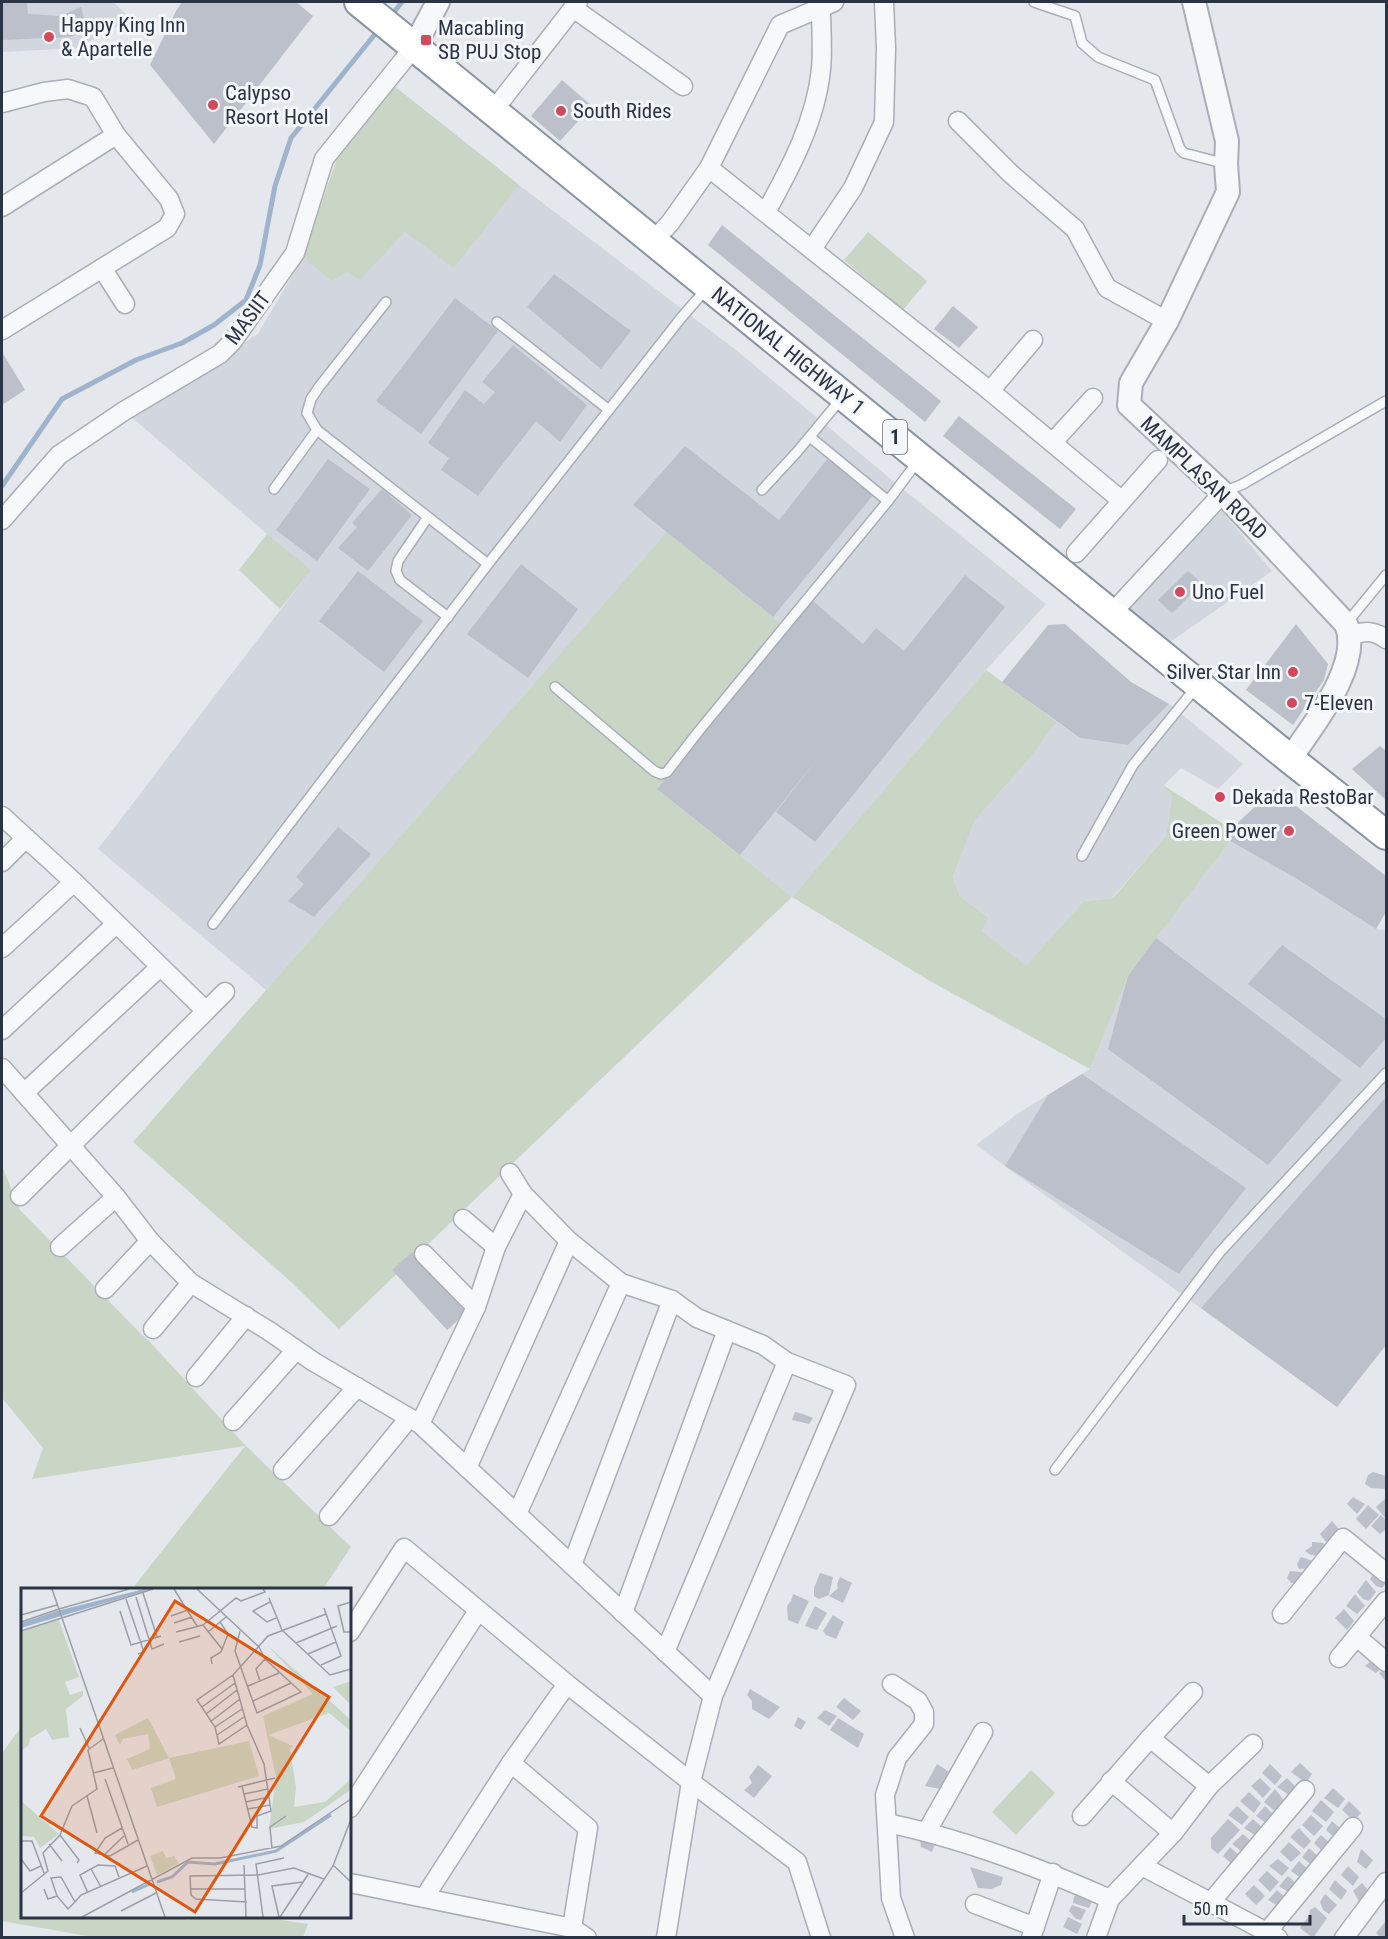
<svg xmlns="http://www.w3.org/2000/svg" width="1388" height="1939" viewBox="0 0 1388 1939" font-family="'Roboto Condensed',sans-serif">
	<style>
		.built { fill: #d2d6de }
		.green { fill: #c9d6c5 }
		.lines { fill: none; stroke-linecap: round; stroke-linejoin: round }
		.stream { stroke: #9fb4cc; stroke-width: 5 }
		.building { fill: #bbc0ca }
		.service-casing { stroke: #a9aeb7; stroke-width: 12 }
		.minor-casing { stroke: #a9aeb7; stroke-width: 21 }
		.tertiary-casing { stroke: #a9aeb7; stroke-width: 26 }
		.trunk-casing { stroke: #8b94a3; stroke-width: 32 }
		.service { stroke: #f7f8fa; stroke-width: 9 }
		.minor { stroke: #f7f8fa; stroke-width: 18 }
		.tertiary { stroke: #f7f8fa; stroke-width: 22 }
		.trunk { stroke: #fff; stroke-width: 28 }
		.poi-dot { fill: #d1495b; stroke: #f4f6f9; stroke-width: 2 }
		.labels { text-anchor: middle; stroke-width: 6; stroke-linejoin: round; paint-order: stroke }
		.shield { fill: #f4f6f9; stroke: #676e7b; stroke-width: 1.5 }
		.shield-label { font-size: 20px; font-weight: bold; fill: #2b3445 }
		.poi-label { font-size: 21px; fill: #2b3445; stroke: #f4f6f9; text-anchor: start }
		.street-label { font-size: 21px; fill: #2b3445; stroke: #f4f6f9 }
		.inset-river { fill: none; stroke: #9fb4cc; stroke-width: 3 }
		.inset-road { fill: none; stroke: #9a9fa9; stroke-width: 1.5 }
		.view { fill: #df570f; fill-opacity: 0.15; stroke: #df570f; stroke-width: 3 }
		.inset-edge { fill: none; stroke: #2b3445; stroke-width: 3 }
	</style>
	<rect width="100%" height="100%" fill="#e4e7ec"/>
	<g class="built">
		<polygon points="2,2 113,2 126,14 118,26 77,48 2,52"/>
		<polygon points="394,86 519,185 736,350 899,486 1046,604 986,670 792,897 657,789 785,627 667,533 266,990 98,849 310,571 128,414 258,334 303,257 337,159"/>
		<polygon points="1222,511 1272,571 1170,642 1126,606"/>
		<polygon points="1169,704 1243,764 1218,789 1181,768 1164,785 1172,797 1166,836 1112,898 1084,901 1026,967 982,931 989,918 960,896 953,877 975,820 1026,763 1057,722 1080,738 1128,745"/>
		<polygon points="1230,841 1297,879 1376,929 1386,930 1386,1345 1337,1407 976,1145 1020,1112 1090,1069 1128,976"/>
	</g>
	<g class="green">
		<polygon points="394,86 519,185 454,268 405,232 360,280 347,272 331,281 303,257 337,159"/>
		<polygon points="868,232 927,281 903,310 844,260"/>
		<polygon points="667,532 785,627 657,789 792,897 986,670 1057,722 1026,763 975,820 953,877 960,896 989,918 982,931 1026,966 1084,901 1113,898 1166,836 1172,797 1163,785 1231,829 1230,841 1128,976 1090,1069 930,981 792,897 339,1329 290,1281 133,1142"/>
		<polygon points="267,534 311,570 280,609 239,570"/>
		<polygon points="2,1166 20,1210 142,1335 148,1340 246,1446 351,1547 323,1589 132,1589 245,1446 32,1479 43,1448 2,1398"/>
		<polygon points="22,1726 22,1916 169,1916 190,1920 191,1917 254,1916 308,1924 303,1937 93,1937 2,1921 2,1753"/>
		<polygon points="1031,1770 1055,1793 1016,1835 992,1812"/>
	</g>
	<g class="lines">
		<g class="stream">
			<polyline points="390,17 402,2"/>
			<polyline points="2,486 62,399 136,360 182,343 214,325 246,300 260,265 275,186 291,138 380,28"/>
		</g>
	</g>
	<g class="building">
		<polygon points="2,2 27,2 28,14 60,16 81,7 87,29 71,37 2,40"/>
		<polygon points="182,2 296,2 313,16 214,144 150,65 176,11"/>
		<polygon points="562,80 592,106 560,141 531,116"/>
		<polygon points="722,225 941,401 925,422 708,245"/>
		<polygon points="554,274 631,331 601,369 527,307"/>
		<polygon points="455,298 498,331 421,434 376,401"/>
		<polygon points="953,306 978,327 959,348 934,329"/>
		<polygon points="513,345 587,405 560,442 536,421 478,496 441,470 449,458 428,443 465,390 484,404 495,392 482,382"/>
		<polygon points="2,352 25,390 2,405"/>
		<polygon points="959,416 1076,509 1060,529 943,436"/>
		<polygon points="685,446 779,520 828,458 874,494 773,617 633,505"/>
		<polygon points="328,459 370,489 317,561 276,530"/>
		<polygon points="382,489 412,515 368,571 338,548 357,527 352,523"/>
		<polygon points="521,564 578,609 528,678 467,634"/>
		<polygon points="358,571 423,621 384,672 319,621"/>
		<polygon points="1188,571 1202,584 1172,613 1158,600"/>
		<polygon points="965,575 1005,607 815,842 776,812 818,758 740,855 657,789 785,627 812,600 863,644 876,628 904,651"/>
		<polygon points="1065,624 1131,682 1169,704 1128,745 1080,738 1002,682 1048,625"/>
		<polygon points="1296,624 1328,664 1324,680 1293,725 1246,690"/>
		<polygon points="1380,746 1386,751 1386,800 1352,769"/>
		<polygon points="1274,789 1386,876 1386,912 1376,929 1297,879 1230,841 1231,829"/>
		<polygon points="338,827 371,854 314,917 288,901 304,884 296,877"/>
		<polygon points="1156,938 1342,1080 1268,1165 1108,1049 1128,976"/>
		<polygon points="1282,945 1386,1019 1386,1038 1360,1068 1248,984"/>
		<polygon points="1082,1074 1246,1188 1179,1274 1005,1166 1048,1095"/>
		<polygon points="1386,1097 1386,1345 1337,1407 1201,1308"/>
		<polygon points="412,1252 467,1312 447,1330 392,1270"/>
		<polygon points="795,1412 803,1414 813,1418 809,1424 792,1420"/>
		<polygon points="1373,1472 1386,1476 1385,1489 1371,1488 1365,1484 1368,1475"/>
		<polygon points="1353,1497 1365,1504 1357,1514 1347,1504"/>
		<polygon points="1386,1498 1386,1519 1376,1507"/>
		<polygon points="1368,1505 1379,1515 1366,1529 1356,1519"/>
		<polygon points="1381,1515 1386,1520 1386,1529 1380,1534 1371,1526"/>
		<polygon points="1332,1521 1342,1533 1327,1543 1320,1534"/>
		<polygon points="1312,1542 1323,1543 1327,1546 1322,1556 1311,1555 1305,1551 1312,1546"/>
		<polygon points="1301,1557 1316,1562 1312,1568 1299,1569 1297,1564"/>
		<polygon points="1378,1568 1386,1577 1386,1583 1382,1588 1376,1586 1370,1579"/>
		<polygon points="1290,1571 1301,1572 1305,1574 1299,1584 1291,1583 1287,1578"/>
		<polygon points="820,1573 833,1577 829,1595 819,1599 814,1596 814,1588"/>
		<polygon points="840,1577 852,1583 843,1603 829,1596 838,1588 837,1584"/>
		<polygon points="1366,1580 1376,1592 1369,1601 1363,1599 1357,1592"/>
		<polygon points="793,1594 809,1601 798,1624 788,1620 787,1606 791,1601"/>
		<polygon points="1355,1594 1365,1606 1357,1614 1346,1606"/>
		<polygon points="815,1606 827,1613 817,1630 805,1626"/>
		<polygon points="1344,1609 1354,1621 1347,1630 1335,1618"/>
		<polygon points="833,1615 844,1622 836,1639 826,1635 823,1631"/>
		<polygon points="1376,1657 1386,1664 1376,1673 1365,1666"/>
		<polygon points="1386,1670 1386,1682 1379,1673"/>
		<polygon points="750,1689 780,1707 769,1719 752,1709 752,1701 747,1695"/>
		<polygon points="844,1698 861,1711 853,1720 836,1707"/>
		<polygon points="825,1710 837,1716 829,1726 817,1718"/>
		<polygon points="798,1717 806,1722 801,1730 794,1726"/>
		<polygon points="838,1718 864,1734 858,1748 830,1730"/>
		<polygon points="1300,1763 1312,1774 1306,1783 1291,1772"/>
		<polygon points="937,1764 951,1773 941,1789 925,1786"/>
		<polygon points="1270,1764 1282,1776 1275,1785 1262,1773"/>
		<polygon points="758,1765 772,1776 754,1798 744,1790 752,1783 749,1777"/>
		<polygon points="1260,1778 1271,1789 1263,1798 1251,1786"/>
		<polygon points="1287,1778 1298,1789 1292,1797 1277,1787"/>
		<polygon points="1333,1788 1345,1799 1338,1808 1324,1798"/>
		<polygon points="1275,1789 1287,1804 1278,1814 1264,1802"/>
		<polygon points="1249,1792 1261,1803 1254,1813 1240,1801"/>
		<polygon points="1321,1800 1334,1812 1326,1822 1312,1811"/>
		<polygon points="1349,1801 1361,1813 1354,1821 1342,1810"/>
		<polygon points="1237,1806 1249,1817 1242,1825 1228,1815"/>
		<polygon points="1265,1806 1276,1817 1270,1826 1256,1816"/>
		<polygon points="1311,1815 1323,1826 1314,1836 1302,1825"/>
		<polygon points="1228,1819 1240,1830 1218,1854 1211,1848 1211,1838"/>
		<polygon points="1253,1819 1265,1830 1259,1838 1244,1828"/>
		<polygon points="1332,1821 1344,1832 1338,1841 1326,1830"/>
		<polygon points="1299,1828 1311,1841 1304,1849 1290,1837"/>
		<polygon points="925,1834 937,1838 932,1852 921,1847 920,1840"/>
		<polygon points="1243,1834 1255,1845 1246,1855 1232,1844"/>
		<polygon points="1321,1835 1333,1846 1326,1855 1314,1843"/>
		<polygon points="1289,1842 1301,1853 1291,1862 1280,1852"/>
		<polygon points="1230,1847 1242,1858 1235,1867 1223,1856"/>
		<polygon points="1309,1848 1321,1859 1315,1868 1302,1857"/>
		<polygon points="1361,1849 1373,1860 1366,1869 1357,1862"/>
		<polygon points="1278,1859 1289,1868 1282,1876 1269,1866"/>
		<polygon points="1299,1861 1311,1872 1305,1881 1291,1871"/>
		<polygon points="1348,1866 1359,1877 1353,1886 1341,1875"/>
		<polygon points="970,1867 1003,1877 1001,1885 991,1889 978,1888"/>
		<polygon points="1267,1871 1279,1882 1270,1892 1258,1880"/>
		<polygon points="1288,1876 1300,1887 1294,1896 1279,1886"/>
		<polygon points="1335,1880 1347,1891 1341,1900 1329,1889"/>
		<polygon points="1362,1883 1373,1896 1361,1901 1359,1901 1353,1891"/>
		<polygon points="1254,1885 1265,1896 1256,1905 1245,1894"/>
		<polygon points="1277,1890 1289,1901 1280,1907 1268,1900"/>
		<polygon points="1081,1894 1093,1899 1089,1908 1073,1903 1074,1896"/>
		<polygon points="1325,1894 1337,1905 1329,1914 1323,1910 1320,1902"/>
		<polygon points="1072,1905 1086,1910 1081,1920 1076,1919 1069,1911"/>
		<polygon points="1315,1907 1327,1918 1313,1938 1300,1928 1309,1916 1310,1910"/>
		<polygon points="1068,1917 1082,1924 1077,1934 1063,1927"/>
		<polygon points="1386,1921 1386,1938 1381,1938 1376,1933"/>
	</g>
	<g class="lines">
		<g class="service-casing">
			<g id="service">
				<polyline points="1034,2 1075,16 1082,43 1098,57 1155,80 1180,149 1184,153 1226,164"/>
				<polyline points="386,302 319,387 311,399 307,413 317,430 488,564"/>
				<polyline points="497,322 609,410"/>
				<polyline points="810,437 888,501"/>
				<polyline points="274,489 317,430"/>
				<polyline points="762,490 797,452 841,399"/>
				<polyline points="1224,492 1243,484 1386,401"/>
				<polyline points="428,517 398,561 396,571 400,580 448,617"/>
				<polyline points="1346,624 1386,575"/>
				<polyline points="555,687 654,771 661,774 667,772 698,732 888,501 918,461"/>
				<polyline points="1082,856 1133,765 1197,686"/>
				<polyline points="213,924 488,564 681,318 707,288"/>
				<polyline points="1055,1470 1220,1252 1386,1073"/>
			</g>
		</g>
		<g class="minor-casing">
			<g id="minor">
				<polyline points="573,8 683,86"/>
				<polyline points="2,103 44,92 68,89 93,97 116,135 169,199 175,214 167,228 2,330"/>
				<polyline points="493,111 578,2"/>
				<polyline points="958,121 1011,174 1075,229 1107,288 1167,321"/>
				<polyline points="709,168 990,391 1121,500"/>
				<polyline points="2,207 116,135"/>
				<path d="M766,212C791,167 816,120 821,69C823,49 821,28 821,8"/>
				<polyline points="653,241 670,223 709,168 780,25 834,2"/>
				<polyline points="812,249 853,188 884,122 886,48 884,2"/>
				<polyline points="102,268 125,304"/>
				<polyline points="990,391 1033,340"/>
				<polyline points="1053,442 1093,398"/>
				<polyline points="2,520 59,455 124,411 220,354 232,342 295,253 324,159 414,47"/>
				<polyline points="1076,553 1158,460"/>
				<polyline points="1112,613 1223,493"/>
				<path d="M1351,635C1366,631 1373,630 1386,639"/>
				<polyline points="2,816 74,882 206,1011 225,992"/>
				<polyline points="2,862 26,838"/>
				<polyline points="2,948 74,882"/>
				<polyline points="2,1030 116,924"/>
				<polyline points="2,1068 116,1197 150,1241 191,1283 269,1331 314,1362 420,1424 713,1696"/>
				<polyline points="24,1093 160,967"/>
				<polyline points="510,1173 523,1194"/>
				<polyline points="20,1196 206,1011"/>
				<polyline points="463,1219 496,1247"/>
				<polyline points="60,1247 116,1197"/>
				<polyline points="424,1254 476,1307"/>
				<polyline points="105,1289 150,1241"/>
				<polyline points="153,1329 191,1283"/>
				<polyline points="196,1377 246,1316"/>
				<polyline points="233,1421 296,1350"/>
				<polyline points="420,1424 476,1307 496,1247 523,1194 569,1241 621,1283 672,1300 697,1318 763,1345 787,1362 846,1385 713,1696 691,1782 666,1938"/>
				<polyline points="467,1468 569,1241"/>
				<polyline points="283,1470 357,1387"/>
				<polyline points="517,1514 621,1283"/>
				<polyline points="329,1516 409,1418"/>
				<polyline points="572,1565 672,1300"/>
				<polyline points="623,1613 727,1330"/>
				<polyline points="1282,1614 1343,1538 1386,1573"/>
				<polyline points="350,1632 404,1548 567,1684 691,1782 797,1862 821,1938"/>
				<polyline points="1357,1637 1386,1662"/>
				<polyline points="665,1652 787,1362"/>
				<polyline points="1339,1658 1386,1601"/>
				<polyline points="892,1684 918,1701 924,1712 924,1724 897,1758 885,1795 891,1898 905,1938"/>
				<polyline points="1150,1738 1209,1786"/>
				<polyline points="511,1763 588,1828 572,1928"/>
				<polyline points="1111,1781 1173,1833"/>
				<polyline points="350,1808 478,1611"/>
				<polyline points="1082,1816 1150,1738 1193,1692"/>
				<path d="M887,1823C964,1839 1038,1867 1110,1899L1096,1938"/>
				<polyline points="927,1831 983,1732"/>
				<polyline points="1142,1866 1278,1938"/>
				<polyline points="350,1883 572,1928 587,1938"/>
				<polyline points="424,1898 511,1763 567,1684"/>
				<polyline points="1110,1899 1173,1833 1209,1786 1253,1744"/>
				<polyline points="1210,1903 1305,1790"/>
				<polyline points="975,1904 1035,1927"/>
				<polyline points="1267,1932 1353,1827"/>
				<polyline points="1031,1938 1053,1873"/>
				<polyline points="1344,1938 1386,1882"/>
			</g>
		</g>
		<g class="tertiary-casing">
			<g id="tertiary">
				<path d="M1194,2L1227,141L1226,164L1228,192L1167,321L1131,383L1129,405L1223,493L1346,624C1363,665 1312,726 1290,759"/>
				<polyline points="414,47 438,2"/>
			</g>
		</g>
		<g class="trunk-casing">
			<polyline id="trunk" points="359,2 1290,759 1386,835"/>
		</g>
		<use href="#service" class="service"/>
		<use href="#minor" class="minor"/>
		<use href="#tertiary" class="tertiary"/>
		<use href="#trunk" class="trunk"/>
	</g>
	<g class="poi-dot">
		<circle cx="49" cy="37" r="6"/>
		<rect x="420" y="34" width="12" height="12" rx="3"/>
		<circle cx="213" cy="105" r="6"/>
		<circle cx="561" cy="111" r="6"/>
		<circle cx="1180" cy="592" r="6"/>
		<circle cx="1293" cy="672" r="6"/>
		<circle cx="1292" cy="703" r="6"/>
		<circle cx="1220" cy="797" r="6"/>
		<circle cx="1289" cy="831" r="6"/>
	</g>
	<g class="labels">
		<rect class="shield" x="883" y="420" width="24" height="34" rx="4.5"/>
		<g class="shield-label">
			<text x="895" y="444">1</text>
		</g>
		<g class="poi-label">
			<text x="61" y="32">Happy King Inn<tspan x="61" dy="24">&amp; Apartelle</tspan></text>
			<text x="438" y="35">Macabling<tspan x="438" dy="24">SB PUJ Stop</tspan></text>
			<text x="225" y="100">Calypso<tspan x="225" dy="24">Resort Hotel</tspan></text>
			<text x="573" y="118">South Rides</text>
			<text x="1192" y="599">Uno Fuel</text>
			<text x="1281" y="679" text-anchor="end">Silver Star Inn</text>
			<text x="1304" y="710">7-Eleven</text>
			<text x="1232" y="804">Dekada RestoBar</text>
			<text x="1277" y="838" text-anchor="end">Green Power</text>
		</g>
		<g class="street-label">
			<text transform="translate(248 318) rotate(-53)" y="7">MASIIT</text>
			<text transform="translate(788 351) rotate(39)" y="7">NATIONAL HIGHWAY 1</text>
			<text transform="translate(1204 478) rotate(44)" y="7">MAMPLASAN ROAD</text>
		</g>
	</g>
	<g transform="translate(21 1588)">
		<rect width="330" height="330" fill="#e4e7ec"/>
		<path d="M38,32L58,89L44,94L49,107L62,103V108L45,121L48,149L31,152L25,141L9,151L8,157L0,163V43ZM245,56L330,132V143L308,125L247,147L272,158L269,161L275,199L273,219L304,214L330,191L328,203L283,234L248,241L255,189L242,128L292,106ZM330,93V117L312,99ZM127,130L148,170L228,153L238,188L136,219L130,200L155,191L148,170L111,182L106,171L129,161L127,146L102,151L99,157L94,147ZM0,213L38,246L19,260L13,249L0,248ZM142,263L145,270L153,268L158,275L136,287L129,268Z" fill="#c9d6c5"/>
		<path d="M123,1H131L0,40V35L36,23Z" fill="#9fb4cc"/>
		<path class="inset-river" d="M136,294L151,289L167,274L194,276L255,263L310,227M111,304L129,296"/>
		<path class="inset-road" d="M31,1L144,329M153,1L176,38M176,1L238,59L244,71L280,104L236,125L214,63L219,43M122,5L136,49M115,9L131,61L143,56M248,10L261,42L309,87L330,81M105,11L123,64L117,66M249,14L232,23L246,34L255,30M330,14L317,18L323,44H330M38,21L108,1M99,23L110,57L140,48M0,27L36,17M150,28L167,22M0,34L38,21M153,35L171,29M0,43L132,1M155,44L182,37M187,44L205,29M158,54L179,48M275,55L316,38M201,61L182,37L215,10L220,13L244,4L242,1M287,66L315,54M191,76L190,70L200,64L207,46L199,34M300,77L320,68L303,20M212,87L226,137L243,176L250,223L236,228V240L231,239L221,198L217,199M239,93L235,81L244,71M227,98L258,85M232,113L270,95M181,119L214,95M185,126L216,102M189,134L219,111M226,137L198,156L194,139L176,112L212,87L247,48L305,26M194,139L221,121M59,140L68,160M196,147L223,129M72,185L92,180M84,191L107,256M221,198L254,190M223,206L247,201M66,208L76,245M225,214L248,209M227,221L249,217M101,240L84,250L74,265L89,268L117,252M39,247L58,272L56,275M0,253H11L23,285M28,256L41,273M251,261L249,239L265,228M83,267L103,248M0,271L9,283L20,278M223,277L225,329M312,277L330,294M70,281L80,299M23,301L27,311L36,308M170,301H224M0,305L27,283L22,265L39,247L51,218L76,201L67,162L82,151M67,305L59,287L77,277L94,278L98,289M54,314L40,289L30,290L36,308L47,321L54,314L60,307L126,278M226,314L175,311L170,307L169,288L237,287L273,280L303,291M100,323L135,305M61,329L171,270H199L260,258L330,211M242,329L235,276L263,270M258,329L251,298L282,294M259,329L288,285M278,329L312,278L330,231"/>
		<path class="view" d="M154,13L308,109L174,324L20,228Z"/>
		<rect width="330" height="330" class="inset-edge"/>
	</g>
	<rect width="1388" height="1939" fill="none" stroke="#2b3445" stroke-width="6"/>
	<path d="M1184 1915v9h126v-9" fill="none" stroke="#2b3445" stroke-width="3"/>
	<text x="1193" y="1915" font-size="18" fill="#2b3445" stroke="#f4f6f9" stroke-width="4.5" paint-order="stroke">50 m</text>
</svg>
